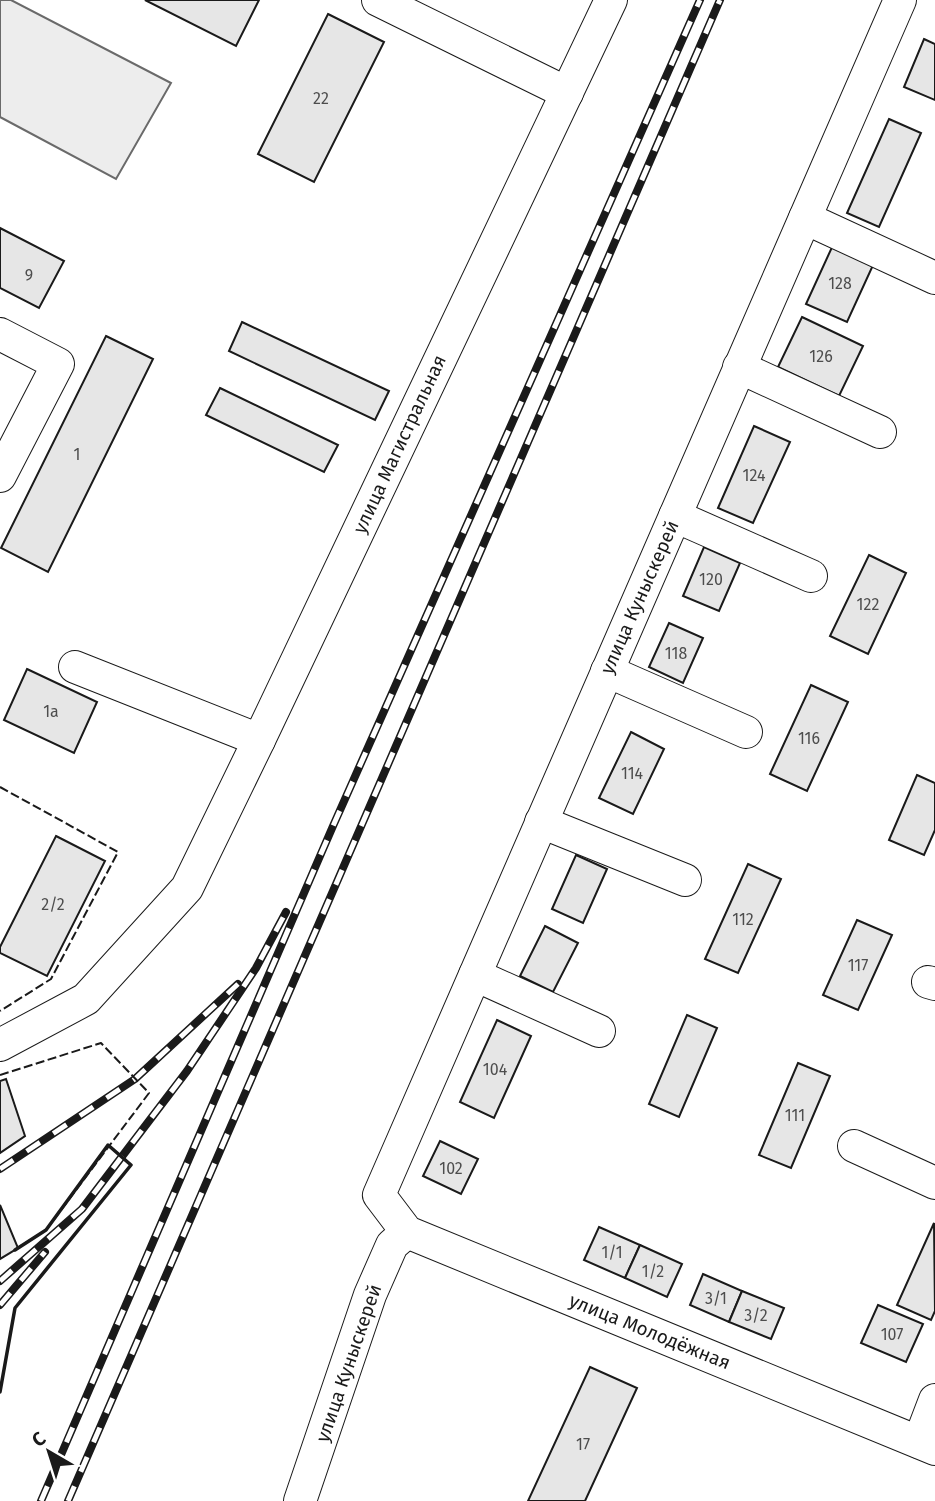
<svg xmlns="http://www.w3.org/2000/svg" width="935" height="1501" viewBox="0 0 935 1501" font-family="'Fira Sans',sans-serif">
	<style>
		.built { fill: #ededed; stroke: #6a6a6a; stroke-width: 2 }
		.building { fill: #e6e6e6; stroke: #1a1a1a; stroke-width: 2 }
		.lines { fill: none; stroke-linecap: round; stroke-linejoin: round }
		.minor-casing { stroke: #1a1a1a; stroke-width: 34 }
		.minor { stroke: #fff; stroke-width: 32 }
		.rail-casing { stroke: #1a1a1a; stroke-width: 8 }
		.rail { stroke: #fff; stroke-width: 5; stroke-dasharray: 16; stroke-linecap: butt }
		.fence { stroke: #1a1a1a; stroke-width: 2; stroke-dasharray: 9 3.5; stroke-linecap: butt }
		.wall { stroke: #1a1a1a; stroke-width: 3.5 }
		.labels { text-anchor: middle; stroke-width: 5; stroke-linejoin: round; paint-order: stroke }
		.number-label { font-size: 16px; fill: #4d4d4d }
		.street-label { font-size: 19px; fill: #1a1a1a; stroke: #fff }
	</style>
	<rect width="100%" height="100%" fill="#fff"/>
	<polygon class="built" points="0,0 11,0 171,83 116,179 0,117"/>
	<g class="building">
		<polygon points="145,0 259,0 236,46"/>
		<polygon points="328,14 384,42 314,182 258,154"/>
		<polygon points="924,39 935,44 935,100 904,87"/>
		<polygon points="889,119 921,133 879,227 847,213"/>
		<polygon points="0,228 64,261 39,308 0,288"/>
		<polygon points="833,245 874,263 847,322 806,304"/>
		<polygon points="802,317 863,346 839,396 778,367"/>
		<polygon points="242,322 389,391 375,420 229,351"/>
		<polygon points="106,336 153,359 48,572 1,548"/>
		<polygon points="220,388 338,445 324,472 206,415"/>
		<polygon points="754,426 790,442 753,523 718,508"/>
		<polygon points="704,547 740,563 719,611 683,596"/>
		<polygon points="869,555 906,573 868,654 830,636"/>
		<polygon points="669,623 703,638 683,683 649,667"/>
		<polygon points="27,669 97,702 74,753 4,720"/>
		<polygon points="811,685 848,702 807,791 770,774"/>
		<polygon points="631,732 664,749 633,814 599,798"/>
		<polygon points="917,775 935,783 935,830 924,855 889,840"/>
		<polygon points="56,836 105,861 47,976 0,953 0,947"/>
		<polygon points="576,855 607,869 583,923 552,909"/>
		<polygon points="748,864 781,879 738,973 705,959"/>
		<polygon points="857,920 892,935 858,1010 823,995"/>
		<polygon points="545,926 578,943 553,992 520,976"/>
		<polygon points="687,1015 717,1028 679,1117 649,1104"/>
		<polygon points="497,1020 531,1036 494,1118 460,1102"/>
		<polygon points="798,1063 830,1076 791,1168 759,1155"/>
		<polygon points="6,1079 25,1136 0,1153 0,1081"/>
		<polygon points="440,1141 478,1159 461,1194 423,1176"/>
		<polygon points="0,1205 18,1248 0,1259"/>
		<polygon points="934,1223 935,1311 931,1320 897,1305"/>
		<polygon points="599,1227 640,1245 625,1278 584,1260"/>
		<polygon points="640,1245 682,1264 667,1297 625,1278"/>
		<polygon points="703,1274 742,1291 729,1322 690,1305"/>
		<polygon points="742,1291 784,1308 771,1339 729,1322"/>
		<polygon points="878,1305 923,1324 906,1362 861,1343"/>
		<polygon points="590,1367 637,1388 585,1501 528,1501"/>
	</g>
	<g class="lines">
		<g class="minor-casing">
			<g id="minor">
				<polyline points="378,0 567,93"/>
				<polyline points="900,0 379,1195 407,1232 935,1449"/>
				<polyline points="805,218 935,278"/>
				<polyline points="0,334 58,364 0,476"/>
				<polyline points="739,367 880,432"/>
				<polyline points="675,516 811,576"/>
				<polyline points="75,667 259,740"/>
				<polyline points="607,671 746,732"/>
				<polyline points="541,822 685,880"/>
				<polyline points="475,975 599,1031"/>
				<polyline points="928,982 935,984"/>
				<polyline points="0,1045 86,999 187,888 259,740 611,0"/>
				<polyline points="854,1146 935,1183"/>
				<polyline points="919,1442 935,1400"/>
				<polyline points="300,1501 370,1295 392,1245 407,1232"/>
			</g>
		</g>
		<use href="#minor" class="minor"/>
		<g class="rail-casing">
			<g id="rail">
				<polyline points="0,1169 135,1079 238,984"/>
				<polyline points="0,1281 82,1209 187,1071 256,968 286,912"/>
				<polyline points="0,1305 45,1252"/>
				<polyline points="41,1501 333,826 700,0"/>
				<polyline points="68,1501 720,0"/>
			</g>
		</g>
		<use href="#rail" class="rail"/>
		<g class="fence">
			<polyline points="0,787 118,852 51,979 0,1011"/>
			<polyline points="0,1075 101,1043 149,1093 46,1230 16,1249"/>
		</g>
		<polyline class="wall" points="0,1392 15,1308 131,1165 108,1145 46,1230 15,1250"/>
	</g>
	<g class="labels">
		<g class="number-label">
			<text x="321" y="104">22</text>
			<text x="29" y="281">9</text>
			<text x="840" y="289">128</text>
			<text x="821" y="362">126</text>
			<text x="77" y="460">1</text>
			<text x="754" y="481">124</text>
			<text x="711" y="585">120</text>
			<text x="868" y="610">122</text>
			<text x="676" y="659">118</text>
			<text x="51" y="717">1а</text>
			<text x="809" y="744">116</text>
			<text x="632" y="779">114</text>
			<text x="53" y="910">2/2</text>
			<text x="743" y="925">112</text>
			<text x="858" y="971">117</text>
			<text x="495" y="1075">104</text>
			<text x="795" y="1121">111</text>
			<text x="451" y="1174">102</text>
			<text x="612" y="1258">1/1</text>
			<text x="653" y="1277">1/2</text>
			<text x="716" y="1304">3/1</text>
			<text x="756" y="1321">3/2</text>
			<text x="892" y="1340">107</text>
			<text x="583" y="1450">17</text>
		</g>
		<g class="street-label">
			<text transform="translate(399 444) rotate(-65)" y="7">улица Магистральная</text>
			<text transform="translate(639 597) rotate(-66)" y="7">улица Куныскерей</text>
			<text transform="translate(650 1331) rotate(22)" y="7">улица Молодёжная</text>
			<text transform="translate(348 1363) rotate(-71)" y="7">улица Куныскерей</text>
		</g>
	</g>
	<g transform="translate(49 1452) rotate(321)" stroke="#ffffff" stroke-width="5" paint-order="stroke">
	<path d="M0-5L12 26L0 18L-12 26Z" fill="#1a1a1a"/>
	<text y="-10" font-size="19" font-weight="bold" text-anchor="middle" fill="#1a1a1a">С</text>
	</g>
</svg>
